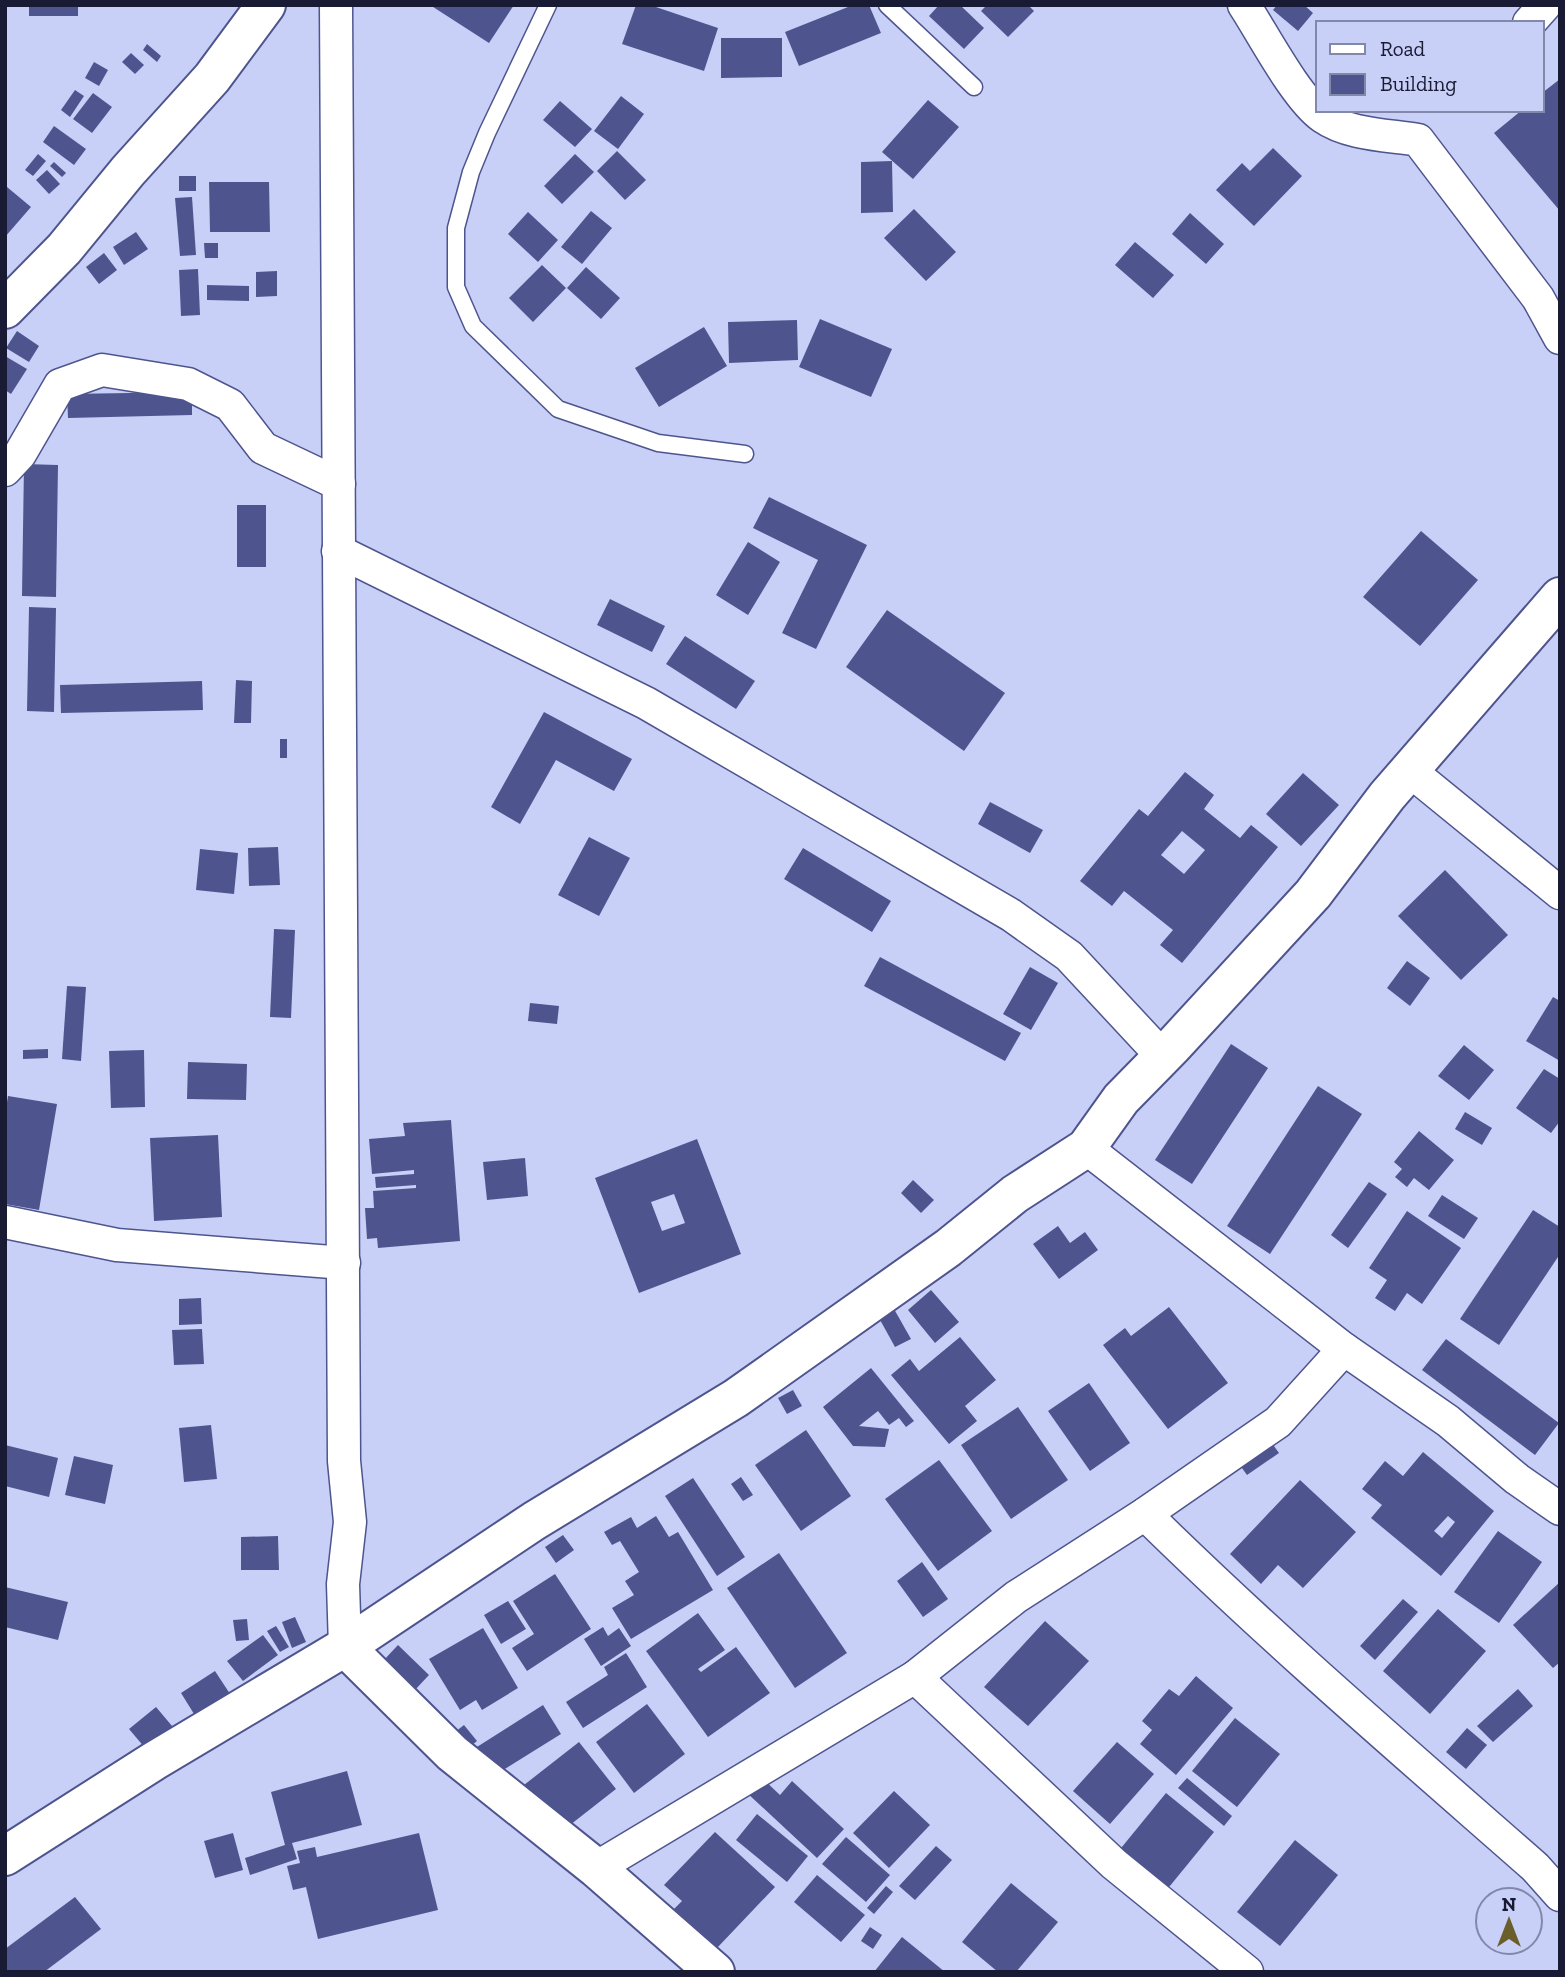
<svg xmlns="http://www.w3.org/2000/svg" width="1565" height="1977" viewBox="0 0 1565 1977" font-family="'Zilla Slab',serif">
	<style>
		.building { fill: #4e558e; fill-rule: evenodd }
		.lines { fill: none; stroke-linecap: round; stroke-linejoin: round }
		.lane-casing { stroke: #4e558e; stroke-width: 19 }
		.street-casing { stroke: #4e558e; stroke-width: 35 }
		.secondary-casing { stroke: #4e558e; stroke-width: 42 }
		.primary-casing { stroke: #4e558e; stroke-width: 42 }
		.lane { stroke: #fff; stroke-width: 16 }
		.street { stroke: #fff; stroke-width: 32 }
		.secondary { stroke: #fff; stroke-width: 38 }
		.primary { stroke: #fff; stroke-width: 38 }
	</style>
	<rect width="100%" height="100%" fill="#c9d0f8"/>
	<g class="building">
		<rect x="29" y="5" width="49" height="11"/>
		<polygon points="430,5 514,5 489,43"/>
		<polygon points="636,5 650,5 718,28 704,71 622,44"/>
		<polygon points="853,5 869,5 881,33 799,66 785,32"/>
		<polygon points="939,5 960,5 984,28 964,49 929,16"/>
		<polygon points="987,5 1028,5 1034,11 1008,37 981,11"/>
		<polygon points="1277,5 1304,5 1313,13 1298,31 1273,10"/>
		<polygon points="721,38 782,38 782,77 721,78"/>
		<polygon points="147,44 161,56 157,62 143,50"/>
		<polygon points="131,53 144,65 135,74 122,62"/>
		<polygon points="94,62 108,70 99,86 85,78"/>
		<polygon points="1560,79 1560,211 1494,133 1522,110 1542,110 1542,93"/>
		<polygon points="75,90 84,96 70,117 61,110"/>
		<polygon points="93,93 112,107 92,133 73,119"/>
		<polygon points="621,96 644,114 618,149 594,131"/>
		<polygon points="928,100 959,127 913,179 882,152"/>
		<polygon points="560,101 592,129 575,147 543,120"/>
		<polygon points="54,126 86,149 74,165 43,142"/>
		<polygon points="1273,148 1302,176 1254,226 1216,190 1242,163 1250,171"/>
		<polygon points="617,151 646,180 625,200 597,171"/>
		<polygon points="38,154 46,161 33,176 25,170"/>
		<polygon points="575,154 594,172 562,204 544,186"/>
		<polygon points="892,161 893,212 861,213 861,162"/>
		<polygon points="54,162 66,173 62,177 50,166"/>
		<polygon points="47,170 60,184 49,194 36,180"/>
		<rect x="179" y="176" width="17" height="15"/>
		<polygon points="209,182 269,182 270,232 210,232"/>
		<polygon points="7,187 31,207 5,237 5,189"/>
		<polygon points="192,197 196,255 180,256 175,198"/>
		<polygon points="914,209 956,252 926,281 884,238"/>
		<polygon points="591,211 612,228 582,264 561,247"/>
		<polygon points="528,212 558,240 538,262 508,234"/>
		<polygon points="1190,213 1224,244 1206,264 1172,234"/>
		<polygon points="136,232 148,249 124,265 113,247"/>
		<polygon points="1135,242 1174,275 1153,298 1115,265"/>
		<polygon points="204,243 218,243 218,258 205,258"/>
		<polygon points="104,253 117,270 99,284 86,267"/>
		<polygon points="542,265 566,288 533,322 509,298"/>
		<polygon points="586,267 620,298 601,319 567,288"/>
		<polygon points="198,269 200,315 181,316 179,270"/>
		<polygon points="277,271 277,296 256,297 256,272"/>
		<polygon points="207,285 249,286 249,301 207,300"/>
		<polygon points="820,319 892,349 871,397 799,367"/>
		<polygon points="797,320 798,360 729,363 728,322"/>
		<polygon points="704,327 727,366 659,407 635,368"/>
		<polygon points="17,331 39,346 29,362 6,348"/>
		<polygon points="5,356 27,369 11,394 5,390"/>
		<polygon points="192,392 192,415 68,418 67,394"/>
		<polygon points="24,464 58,465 56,597 22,596"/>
		<polygon points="769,497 867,545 816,649 782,633 818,560 753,528"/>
		<rect x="237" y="505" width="29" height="62"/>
		<polygon points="1421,531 1478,580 1420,646 1363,597"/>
		<polygon points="748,542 780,562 748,615 716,595"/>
		<polygon points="610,599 665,626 652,652 597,625"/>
		<polygon points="29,607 56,608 54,712 27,711"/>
		<polygon points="887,610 1005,693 964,751 846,667"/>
		<polygon points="685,636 755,681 736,709 666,664"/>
		<polygon points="236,680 252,681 251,723 234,723"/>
		<polygon points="202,681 203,710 61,713 60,685"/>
		<polygon points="544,712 632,759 614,791 556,760 520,824 491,807"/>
		<rect x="280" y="739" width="7" height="19"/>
		<path d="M1185,772L1214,795L1204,809L1240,838L1251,825L1278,847L1182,963L1160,945L1173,930L1124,891L1112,906L1080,881L1139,809L1148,816ZM1182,831L1205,850L1184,874L1161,855Z"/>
		<polygon points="1303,773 1339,805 1301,846 1266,814"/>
		<polygon points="990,802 1043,830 1030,853 978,824"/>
		<polygon points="589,837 630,858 599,916 558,895"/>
		<polygon points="278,847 280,885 249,886 248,848"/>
		<polygon points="803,848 891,901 872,932 784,879"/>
		<polygon points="200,849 238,853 234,894 196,890"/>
		<polygon points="1445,870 1508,935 1461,980 1398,916"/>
		<polygon points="274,929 295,930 291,1018 270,1017"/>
		<polygon points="880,957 1021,1033 1005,1061 864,986"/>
		<polygon points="1407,961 1430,978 1410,1006 1387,988"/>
		<polygon points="1030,967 1058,983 1031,1030 1003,1014"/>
		<polygon points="67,986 86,987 81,1061 62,1059"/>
		<polygon points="1553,997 1560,1001 1560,1061 1526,1041"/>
		<polygon points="530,1003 559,1006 557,1024 528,1021"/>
		<polygon points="1231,1044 1268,1068 1192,1184 1155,1160"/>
		<polygon points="1464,1045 1494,1070 1469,1100 1438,1076"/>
		<polygon points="48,1049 48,1058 23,1059 23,1050"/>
		<polygon points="144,1050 145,1107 111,1108 109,1051"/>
		<polygon points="188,1062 247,1064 246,1100 187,1099"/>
		<polygon points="1544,1069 1560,1079 1560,1121 1551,1133 1516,1108"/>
		<polygon points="1318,1086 1362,1114 1270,1254 1227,1226"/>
		<polygon points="8,1096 57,1104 39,1210 5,1204 5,1115"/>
		<polygon points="1465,1112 1492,1128 1482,1145 1455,1129"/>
		<polygon points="451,1120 460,1241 378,1248 377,1238 367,1239 365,1208 374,1208 373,1191 416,1188 416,1185 376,1188 375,1177 414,1174 414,1170 372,1174 369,1139 405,1136 403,1123"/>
		<polygon points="1419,1131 1454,1160 1429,1190 1414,1178 1407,1187 1395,1177 1402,1169 1394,1162"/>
		<polygon points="218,1135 222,1217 154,1221 150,1138"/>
		<path d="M697,1139L741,1254L639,1293L595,1178ZM674,1194L685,1223L662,1231L651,1202Z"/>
		<polygon points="525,1158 528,1196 487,1200 483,1162"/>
		<polygon points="913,1180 934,1200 921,1213 901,1193"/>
		<polygon points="1369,1182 1387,1194 1348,1248 1331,1235"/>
		<polygon points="1442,1195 1478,1218 1464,1239 1428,1216"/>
		<polygon points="1533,1210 1560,1227 1560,1254 1499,1345 1460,1319"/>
		<polygon points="1407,1211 1461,1248 1422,1304 1407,1293 1395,1311 1375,1298 1387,1280 1369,1268"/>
		<polygon points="1058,1226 1070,1243 1085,1232 1098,1250 1059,1279 1033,1244"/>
		<polygon points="931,1290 959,1322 935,1343 908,1310"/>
		<polygon points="201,1298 202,1324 179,1325 179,1299"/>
		<polygon points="1169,1307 1228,1383 1168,1429 1103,1345 1125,1328 1131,1336"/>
		<polygon points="894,1309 911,1339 895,1347 879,1318"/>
		<polygon points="202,1329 204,1364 174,1365 172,1330"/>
		<polygon points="960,1337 996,1380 965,1406 977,1421 949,1444 891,1375 910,1359 919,1371"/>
		<polygon points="1446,1339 1559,1423 1535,1455 1422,1370"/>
		<polygon points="871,1368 914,1421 906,1427 899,1418 889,1425 878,1411 859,1426 889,1429 885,1447 853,1446 823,1407"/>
		<polygon points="1089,1383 1130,1443 1090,1471 1048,1411"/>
		<polygon points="793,1390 802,1406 787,1414 778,1398"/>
		<polygon points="1018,1407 1068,1480 1011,1519 961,1445"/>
		<polygon points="211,1425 217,1479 184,1482 179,1428"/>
		<polygon points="806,1430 851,1496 801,1531 755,1465"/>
		<polygon points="1266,1435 1279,1453 1247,1475 1234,1457"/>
		<polygon points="5,1445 58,1458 49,1497 5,1486"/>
		<path d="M1423,1452L1494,1511L1441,1576L1371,1518L1382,1505L1362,1489L1385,1461L1403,1476ZM1448,1516L1455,1522L1442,1538L1434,1531Z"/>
		<polygon points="74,1456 113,1465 105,1504 65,1495"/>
		<polygon points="939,1460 992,1531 938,1571 885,1499"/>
		<polygon points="741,1477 753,1495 743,1501 731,1484"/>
		<polygon points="693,1478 745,1557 717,1576 665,1496"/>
		<polygon points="1300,1480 1356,1532 1303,1588 1278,1565 1261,1584 1230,1554"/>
		<polygon points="656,1516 669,1537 678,1532 713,1590 631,1639 612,1608 634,1595 625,1581 639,1572 620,1541 612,1545 604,1532 631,1517 637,1528"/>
		<polygon points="1498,1531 1542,1562 1499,1623 1454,1592"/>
		<polygon points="563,1535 574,1550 556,1563 545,1547"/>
		<polygon points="278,1536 279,1570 241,1570 241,1537"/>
		<polygon points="779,1553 847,1653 795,1688 727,1588"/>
		<polygon points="922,1562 948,1599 923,1617 897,1581"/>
		<polygon points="555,1574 591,1629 527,1671 512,1648 534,1634 513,1601"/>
		<polygon points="1560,1582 1560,1662 1553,1668 1513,1625"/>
		<polygon points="5,1587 68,1602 58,1640 5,1627"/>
		<polygon points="1403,1599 1418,1612 1375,1660 1360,1646"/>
		<polygon points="508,1601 526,1629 501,1644 484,1615"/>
		<polygon points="1438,1609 1486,1651 1430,1714 1383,1671"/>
		<polygon points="698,1613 725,1650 698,1669 701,1672 736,1647 770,1693 708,1737 646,1651"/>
		<polygon points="295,1617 306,1642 292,1648 282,1622"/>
		<polygon points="247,1619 249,1640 236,1641 233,1620"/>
		<polygon points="1045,1621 1089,1661 1028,1726 984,1687"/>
		<polygon points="276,1626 289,1647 280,1652 267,1631"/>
		<polygon points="603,1627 608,1636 619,1628 631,1646 601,1666 584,1639"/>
		<polygon points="483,1628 518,1688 482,1710 476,1700 460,1710 429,1659"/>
		<polygon points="263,1635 278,1655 243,1681 227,1661"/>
		<polygon points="398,1645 429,1675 399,1707 368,1677"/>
		<polygon points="626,1653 647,1687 583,1728 566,1702 608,1675 604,1667"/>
		<polygon points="215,1671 234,1700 199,1722 181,1693"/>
		<polygon points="1196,1676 1233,1708 1176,1775 1140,1744 1152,1730 1142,1721 1169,1689 1179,1696"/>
		<polygon points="1518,1689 1533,1706 1493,1742 1477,1726"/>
		<polygon points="647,1704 685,1754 634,1793 596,1742"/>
		<polygon points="543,1705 561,1734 487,1780 469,1752"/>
		<polygon points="156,1707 178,1733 151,1755 129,1729"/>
		<polygon points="1235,1718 1280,1754 1237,1807 1192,1771"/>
		<polygon points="464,1725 477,1741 460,1755 446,1739"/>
		<polygon points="1467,1728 1487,1745 1466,1769 1446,1752"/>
		<polygon points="579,1742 616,1789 561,1832 524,1785"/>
		<polygon points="1117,1742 1154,1774 1110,1824 1073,1791"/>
		<polygon points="347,1771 362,1825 292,1843 297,1859 250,1875 245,1858 285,1845 271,1792"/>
		<polygon points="761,1777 780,1795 792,1781 844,1829 817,1858 746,1792"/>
		<polygon points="1187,1778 1232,1816 1224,1826 1178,1788"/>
		<polygon points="894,1791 930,1825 889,1868 853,1833"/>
		<polygon points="1166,1793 1214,1832 1165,1892 1117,1853"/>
		<polygon points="757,1814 808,1856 787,1882 736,1840"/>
		<polygon points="715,1832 775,1887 717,1948 674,1909 682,1901 664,1885"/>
		<polygon points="233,1833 243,1870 215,1878 204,1841"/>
		<polygon points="419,1833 438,1910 318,1939 306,1887 293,1890 287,1866 300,1863 297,1851 315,1847 317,1857"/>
		<polygon points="846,1837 890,1875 866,1902 822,1864"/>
		<polygon points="1295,1840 1338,1875 1280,1946 1237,1912"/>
		<polygon points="936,1846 952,1860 915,1900 899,1886"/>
		<polygon points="817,1875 865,1915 841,1942 794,1902"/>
		<polygon points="1011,1883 1058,1922 1016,1972 998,1972 962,1942"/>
		<polygon points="886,1886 893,1892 874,1914 867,1908"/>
		<polygon points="75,1897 101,1929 44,1972 5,1972 5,1949"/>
		<polygon points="870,1927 882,1935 873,1949 861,1941"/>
		<polygon points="902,1937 945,1972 874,1972"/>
	</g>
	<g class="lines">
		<g class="lane-casing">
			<g id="lane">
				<polyline points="548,5 487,133 471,172 456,228 456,287 473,326 558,409 658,443 745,454"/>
				<polyline points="887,5 974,87"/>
			</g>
		</g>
		<g class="street-casing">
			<g id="street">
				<polyline points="336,5 344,1461 350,1522 343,1584 345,1647"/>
				<path d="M1244,5C1263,34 1296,98 1323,117C1349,135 1388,135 1418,140L1538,298L1560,338"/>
				<polyline points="1529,23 1545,5"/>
				<polyline points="5,470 20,454 60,385 102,370 188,384 230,405 263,448 339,484"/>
				<polyline points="338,551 646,703 1011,915 1069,956 1163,1057"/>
				<polyline points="1409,770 1560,893"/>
				<polyline points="1086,1148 1344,1349 1448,1421 1517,1479 1560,1509"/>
				<polyline points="5,1222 117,1245 344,1263"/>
				<path d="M1145,1514C1270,1637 1403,1751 1535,1867L1560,1895"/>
				<polyline points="915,1677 1114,1864 1247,1972"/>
				<polyline points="596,1868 915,1677 1016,1597 1145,1514 1278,1422 1344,1349"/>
			</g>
		</g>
		<g class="secondary-casing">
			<g id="secondary">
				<polyline points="5,309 64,249 128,171 212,78 266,5"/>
				<polyline points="345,1647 452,1753 596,1868 715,1972"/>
			</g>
		</g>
		<g class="primary-casing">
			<polyline id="primary" points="5,1856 154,1761 345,1647 534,1521 736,1398 948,1248 1015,1194 1086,1148 1121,1099 1173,1046 1313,894 1387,796 1560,597"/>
		</g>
		<use href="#lane" class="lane"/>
		<use href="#street" class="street"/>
		<use href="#secondary" class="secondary"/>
		<use href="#primary" class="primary"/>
	</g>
	<rect width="1565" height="1977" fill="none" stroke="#181b33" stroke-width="14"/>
	<rect x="1316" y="21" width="228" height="91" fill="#c9d0f8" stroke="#8288a9" stroke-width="2"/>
	<rect x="1330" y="44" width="35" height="10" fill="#ffffff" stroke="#8288a9" stroke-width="2"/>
	<text x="1380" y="56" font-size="21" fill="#181b33">Road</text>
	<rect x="1330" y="74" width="35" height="21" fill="#4e558e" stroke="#8288a9" stroke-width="2"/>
	<text x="1380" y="91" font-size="21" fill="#181b33">Building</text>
	<g transform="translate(1509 1921)"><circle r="33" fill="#c9d0f8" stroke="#8288a9" stroke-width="2"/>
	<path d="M0-5L12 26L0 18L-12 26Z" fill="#6a5f2b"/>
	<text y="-10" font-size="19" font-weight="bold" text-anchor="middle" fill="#181b33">N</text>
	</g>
</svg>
